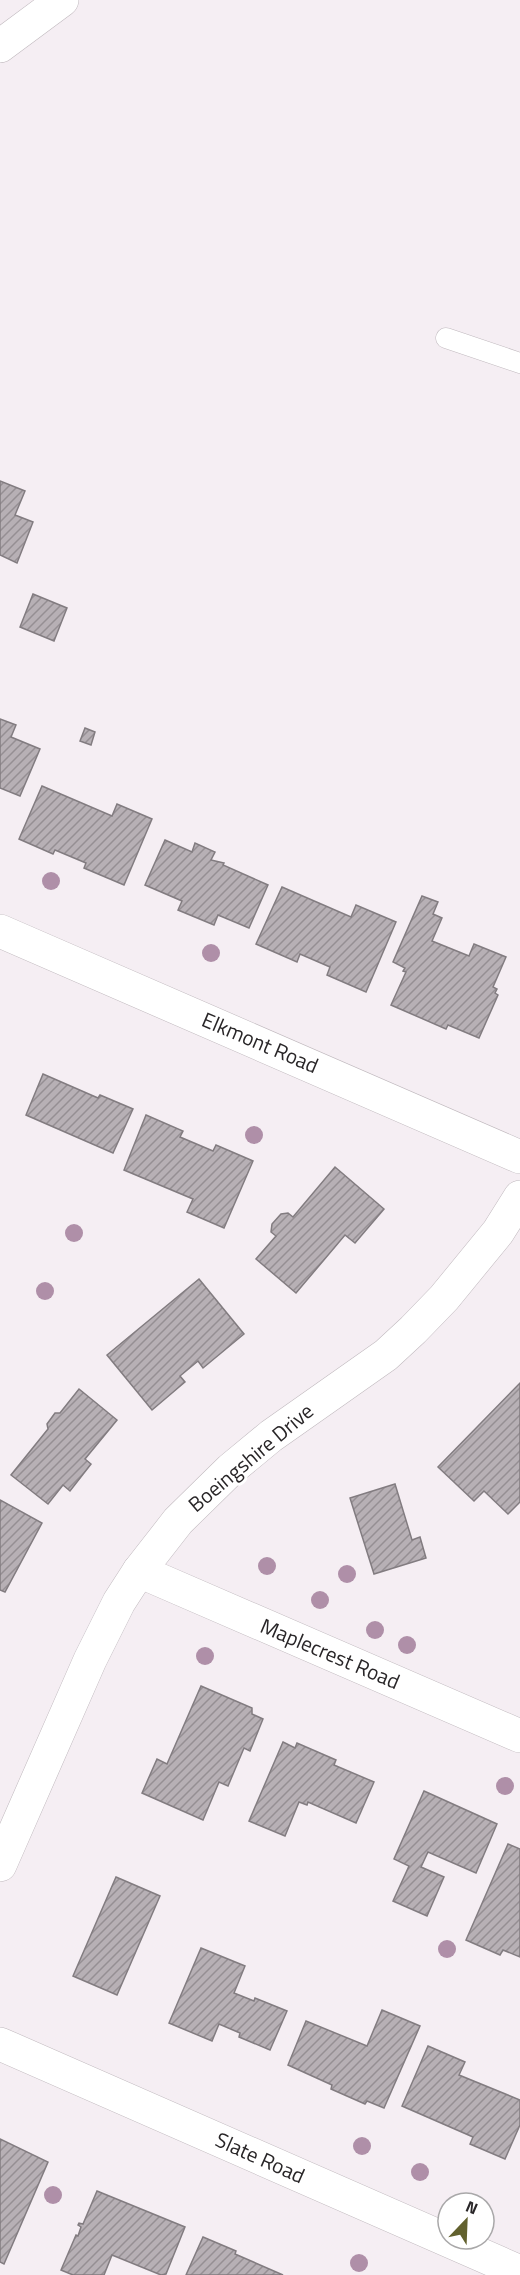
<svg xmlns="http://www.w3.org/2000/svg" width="520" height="2275" viewBox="0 0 520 2275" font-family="'Titillium Web',sans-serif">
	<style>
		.building { fill: url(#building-hatch); stroke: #827c80; stroke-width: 1.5 }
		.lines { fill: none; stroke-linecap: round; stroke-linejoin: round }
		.service-casing { stroke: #c0b9be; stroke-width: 21 }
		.minor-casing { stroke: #c0b9be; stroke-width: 34 }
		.service { stroke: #fff; stroke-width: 20 }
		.minor { stroke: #fff; stroke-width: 33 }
		.tree { fill: #af8fa8 }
		.labels { text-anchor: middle; stroke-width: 6; stroke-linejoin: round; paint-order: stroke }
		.street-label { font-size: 21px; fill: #292628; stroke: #fff }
	</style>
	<defs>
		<pattern id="building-hatch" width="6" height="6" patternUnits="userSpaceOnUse" patternTransform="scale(1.5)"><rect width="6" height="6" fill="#b7b0b5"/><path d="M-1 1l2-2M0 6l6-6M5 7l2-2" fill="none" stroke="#958f93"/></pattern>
	</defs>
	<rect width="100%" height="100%" fill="#f5eef3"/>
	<g class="building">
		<polygon points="0,481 25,491 15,515 33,522 17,563 0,555"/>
		<polygon points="33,594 67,608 54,641 20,627"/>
		<polygon points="0,719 16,725 11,737 40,749 20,796 0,788"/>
		<polygon points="85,728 95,732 91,745 80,741"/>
		<polygon points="42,786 112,816 117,804 152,819 124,885 84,868 86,863 55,850 53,854 19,839"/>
		<polygon points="165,840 192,852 195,843 215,852 211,860 224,863 223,865 268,885 249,928 218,915 214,925 178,910 182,901 145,885"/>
		<polygon points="282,887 351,917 356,905 396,922 366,992 327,975 330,967 300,954 297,962 256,944"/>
		<polygon points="422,896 438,902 433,914 442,918 432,941 469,956 474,944 506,957 493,987 497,989 495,993 498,995 479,1038 448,1025 446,1029 391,1005 406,972 403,971 405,968 393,962"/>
		<polygon points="43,1074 98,1098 100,1095 133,1109 113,1153 26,1115"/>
		<polygon points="146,1115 183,1131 180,1137 213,1151 216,1145 253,1161 224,1228 187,1212 193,1199 124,1170"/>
		<polygon points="335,1167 384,1209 355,1243 345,1235 296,1293 256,1259 276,1236 271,1232 272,1224 281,1214 288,1213 293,1217"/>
		<polygon points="199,1279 244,1334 203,1368 198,1361 180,1376 185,1382 152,1410 107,1355"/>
		<polygon points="520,1383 520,1502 508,1514 484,1491 474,1501 438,1467"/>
		<polygon points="79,1389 117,1420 85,1459 91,1464 70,1491 63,1485 48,1504 11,1475 48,1429 47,1424 55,1413 60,1413"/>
		<polygon points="395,1484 412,1540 420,1537 426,1558 374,1574 350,1498"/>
		<polygon points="0,1500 42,1523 5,1592 0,1590"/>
		<polygon points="201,1686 252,1708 252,1714 263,1719 250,1751 244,1748 228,1786 219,1782 203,1820 142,1793 157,1759 167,1764"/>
		<polygon points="283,1742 295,1748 297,1743 336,1760 334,1765 374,1782 356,1823 308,1802 307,1805 299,1802 285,1836 249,1821"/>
		<polygon points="424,1791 497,1824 476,1873 428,1852 421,1867 444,1877 427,1916 393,1901 409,1866 394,1859"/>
		<polygon points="508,1844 520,1849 520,1957 503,1950 500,1955 466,1940"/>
		<polygon points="116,1877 160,1896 117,1995 73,1976"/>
		<polygon points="201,1948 245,1966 234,1993 254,2001 255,1998 287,2011 270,2050 239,2037 240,2033 219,2024 212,2041 169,2023"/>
		<polygon points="382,2010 420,2026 384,2108 367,2101 365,2104 331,2089 332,2085 288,2065 306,2021 367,2046"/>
		<polygon points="428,2046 465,2062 459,2075 520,2100 520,2125 505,2159 470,2144 473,2137 402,2106"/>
		<polygon points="0,2139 48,2162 4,2264 0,2262"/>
		<polygon points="97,2191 185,2227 166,2274 161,2275 112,2255 104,2275 73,2275 61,2270 76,2235 78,2236 81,2227 78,2225 79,2223 83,2224"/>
		<polygon points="203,2237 236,2251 235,2254 283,2275 186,2275"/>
	</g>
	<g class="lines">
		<g class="service-casing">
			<polyline id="service" points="446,338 520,363"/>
		</g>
		<g class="minor-casing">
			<g id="minor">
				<polyline points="0,46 62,0"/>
				<polyline points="0,931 520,1157"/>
				<polyline points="139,1571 520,1736"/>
				<polyline points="0,1865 90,1660 119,1602 139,1571 178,1521 231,1469 271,1436 386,1355 413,1330 444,1298 498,1232 520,1197"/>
				<polyline points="0,2044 520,2272"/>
			</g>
		</g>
		<use href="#service" class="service"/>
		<use href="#minor" class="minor"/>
	</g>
	<g class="tree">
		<circle cx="51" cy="881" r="9"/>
		<circle cx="211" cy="953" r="9"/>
		<circle cx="254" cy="1135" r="9"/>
		<circle cx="74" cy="1233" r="9"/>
		<circle cx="45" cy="1291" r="9"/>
		<circle cx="267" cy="1566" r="9"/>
		<circle cx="347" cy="1574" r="9"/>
		<circle cx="320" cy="1600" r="9"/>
		<circle cx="375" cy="1630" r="9"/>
		<circle cx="407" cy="1645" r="9"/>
		<circle cx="205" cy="1656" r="9"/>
		<circle cx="505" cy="1786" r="9"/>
		<circle cx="447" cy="1949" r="9"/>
		<circle cx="362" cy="2146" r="9"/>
		<circle cx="420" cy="2172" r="9"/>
		<circle cx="53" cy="2195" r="9"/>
		<circle cx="359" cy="2263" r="9"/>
	</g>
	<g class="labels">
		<g class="street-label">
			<text transform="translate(260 1043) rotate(23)" y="7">Elkmont Road</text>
			<text transform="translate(251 1458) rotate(-40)" y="7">Boeingshire Drive</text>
			<text transform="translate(330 1654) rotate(23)" y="7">Maplecrest Road</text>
			<text transform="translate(260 2158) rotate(24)" y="7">Slate Road</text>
		</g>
	</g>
	<g transform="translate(466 2221) rotate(23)"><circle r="28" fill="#ffffff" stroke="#a9a8a9" stroke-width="1.5"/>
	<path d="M0-4.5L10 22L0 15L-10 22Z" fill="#62612e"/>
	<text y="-9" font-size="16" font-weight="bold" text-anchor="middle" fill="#292628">N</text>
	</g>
</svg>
